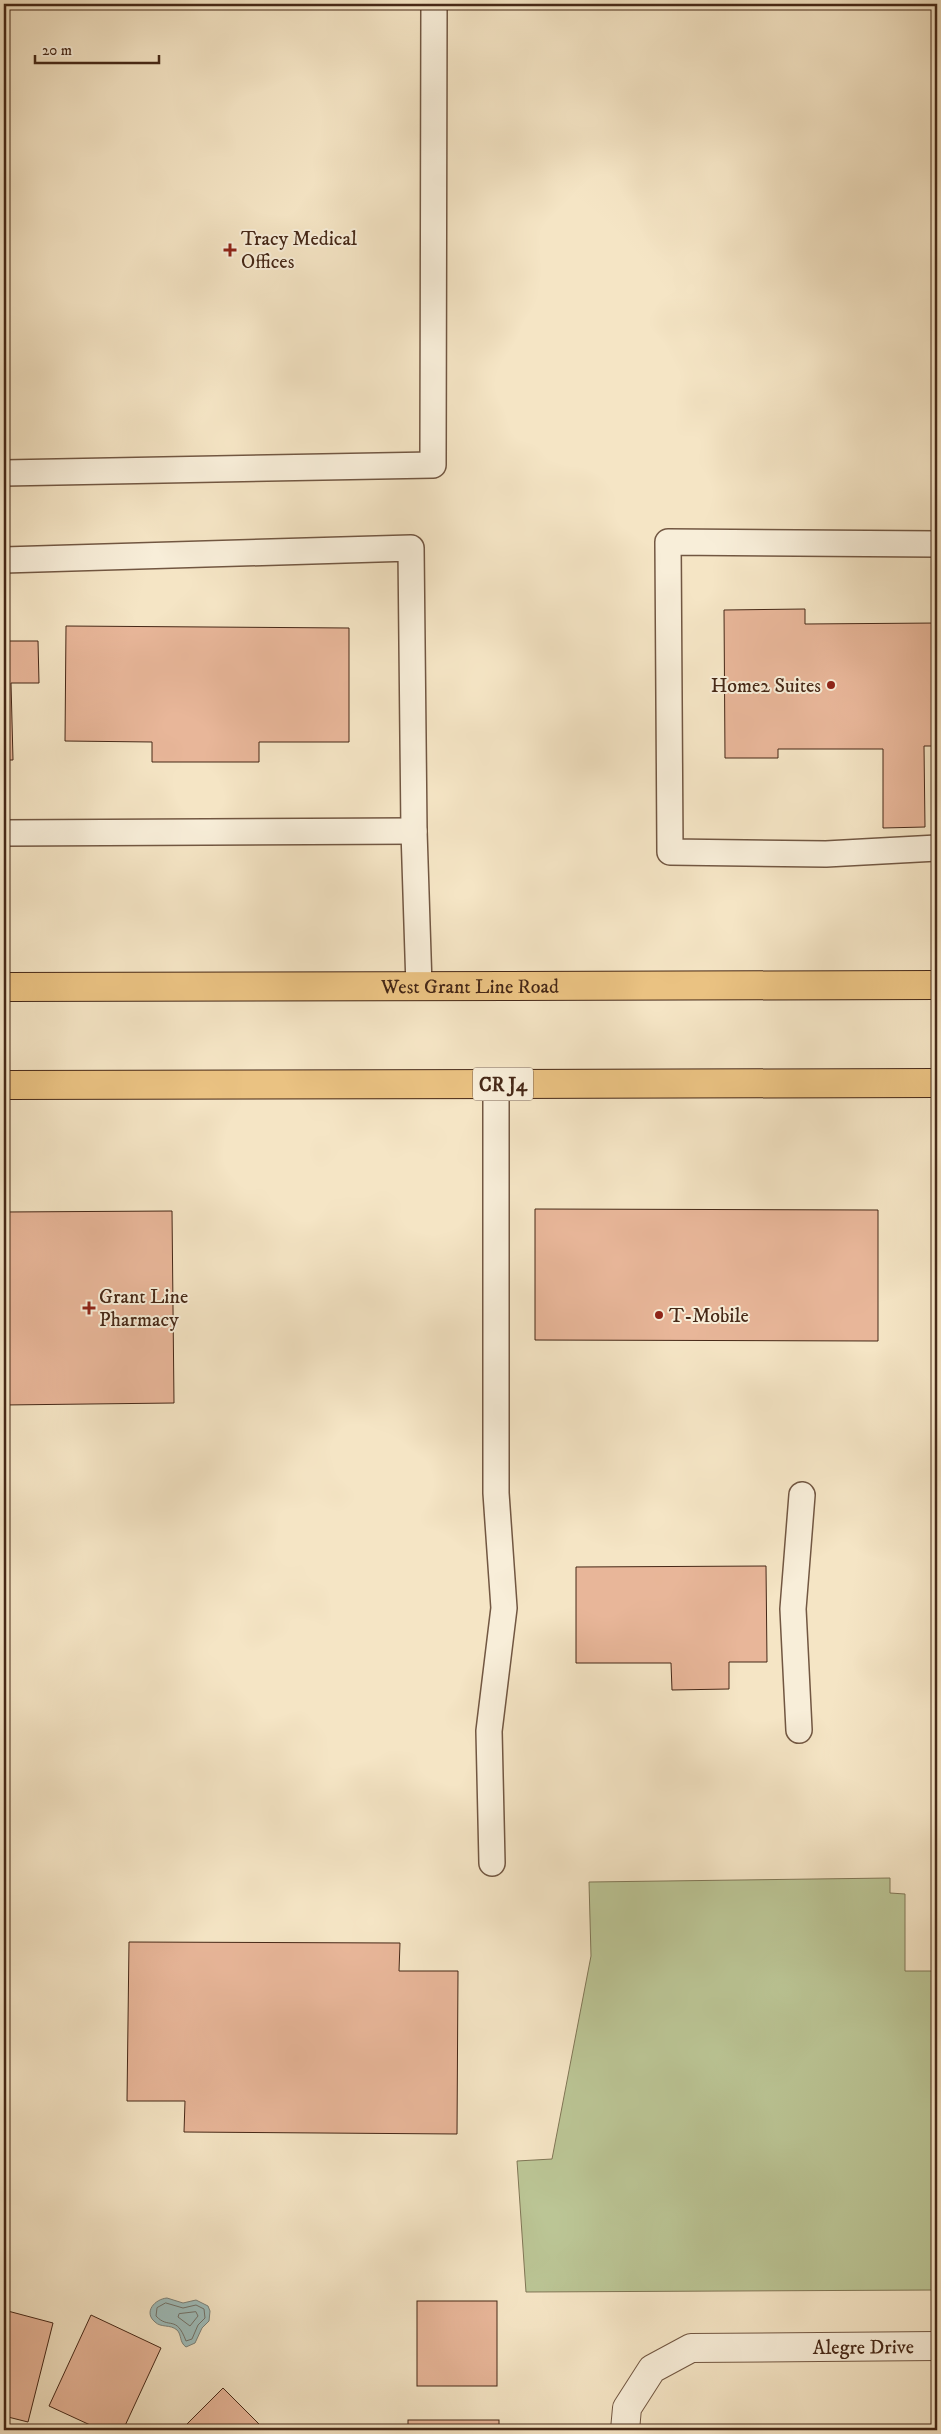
<svg xmlns="http://www.w3.org/2000/svg" width="941" height="2434" viewBox="0 0 941 2434" font-family="'IM FELL DW Pica',serif">
	<style>
		.green { fill: #bbc595; stroke: #807656 }
		.water { fill: #9ebdbb; stroke: #7b8179 }
		.lines { fill: none; stroke-linecap: round; stroke-linejoin: round }
		.shore { stroke: #727269; stroke-width: 1 }
		.building { fill: #e8b699; stroke: #462817 }
		.lane-casing { stroke: #725742; stroke-width: 28 }
		.street-casing { stroke: #725742; stroke-width: 30 }
		.primary-casing { stroke: #462817; stroke-width: 30 }
		.lane { stroke: #f8eed9; stroke-width: 25 }
		.street { stroke: #f8eed9; stroke-width: 28 }
		.primary { stroke: #eac282; stroke-width: 28 }
		.poi-dot { fill: #8f2418; stroke: #f8eed9; stroke-width: 2 }
		.labels { text-anchor: middle; stroke-width: 4; stroke-linejoin: round; paint-order: stroke }
		.shield { fill: #f8eed9; stroke: #7b6351; stroke-width: 1 }
		.shield-label { font-size: 19px; font-weight: bold; fill: #462817 }
		.poi-label { font-size: 20px; fill: #462817; stroke: #f8eed9; text-anchor: start }
		.street-label { font-size: 20px; fill: #462817; stroke: #f8eed9 }
	</style>
	<rect width="100%" height="100%" fill="#f5e5c5"/>
	<filter id="stains"><feTurbulence type="fractalNoise" baseFrequency=".004" numOctaves="4"/><feColorMatrix values="0 0 0 0 .2 0 0 0 0 .09 0 0 0 0 .02 0 0 0 .5 -.17"/></filter>
	<radialGradient id="worn" r=".72"><stop offset=".6" stop-color="#630" stop-opacity="0"/><stop offset="1" stop-color="#630" stop-opacity=".3"/></radialGradient>
	<polygon class="green" points="890,1878 890,1893 905,1894 905,1971 937,1971 937,2290 526,2292 517,2161 552,2159 591,1956 589,1882"/>
	<path class="water" d="M167,2298L183,2303L196,2300L208,2306L210,2311L209,2321L202,2328L195,2343L186,2347C179,2342 182,2335 177,2330C170,2324 161,2328 155,2322C143,2312 155,2299 167,2298Z"/>
	<g class="lines">
		<g class="shore">
			<path d="M166,2303L183,2308L196,2305L204,2309L205,2318L198,2325L192,2339L186,2341C176,2314 169,2330 156,2316L157,2308Z"/>
			<polygon points="196,2312 198,2316 190,2326 178,2317 179,2314"/>
		</g>
	</g>
	<g class="building">
		<polygon points="805,609 805,624 937,623 937,746 924,746 925,827 883,828 883,749 778,749 778,758 725,758 724,610"/>
		<polygon points="66,626 349,628 349,742 259,742 259,762 152,762 152,742 65,741"/>
		<polygon points="4,641 38,641 39,683 11,683 13,760 4,760"/>
		<polygon points="535,1209 878,1210 878,1341 535,1340"/>
		<polygon points="172,1211 174,1403 4,1405 4,1212"/>
		<polygon points="766,1566 767,1662 729,1662 729,1689 672,1690 671,1663 576,1663 576,1567"/>
		<polygon points="129,1942 400,1943 399,1971 458,1971 457,2134 184,2132 185,2101 127,2101"/>
		<rect x="417" y="2301" width="80" height="85"/>
		<polygon points="4,2310 53,2323 28,2422 4,2416"/>
		<polygon points="91,2315 161,2348 123,2430 101,2430 49,2406"/>
		<polygon points="223,2388 265,2430 181,2430"/>
		<rect x="408" y="2420" width="91" height="10"/>
		<rect x="685" y="2427" width="80" height="3"/>
		<rect x="913" y="2427" width="24" height="3"/>
	</g>
	<g class="lines">
		<g class="lane-casing">
			<g id="lane">
				<polyline points="4,473 433,465 434,4"/>
				<polyline points="937,544 668,542 670,852 826,854 937,848"/>
				<polyline points="4,560 411,548 414,831 419,986"/>
				<polyline points="4,833 414,831"/>
				<polyline points="799,1730 793,1609 802,1495"/>
				<polyline points="492,1863 489,1731 504,1608 496,1493 496,1084"/>
			</g>
		</g>
		<g class="street-casing">
			<g id="street">
				<path id="s1" d="M625,2430L627,2408L652,2369L691,2348L937,2346"/>
			</g>
		</g>
		<g class="primary-casing">
			<g id="primary">
				<path id="s2" d="M4,987L937,985"/>
				<polyline points="4,1085 937,1083"/>
			</g>
		</g>
		<use href="#lane" class="lane"/>
		<use href="#street" class="street"/>
		<use href="#primary" class="primary"/>
	</g>
	<g class="poi-dot">
		<path d="M227.5 242.5h5v5h5v5h-5v5h-5v-5h-5v-5h5z"/>
		<circle cx="831" cy="685" r="5"/>
		<path d="M86.5 1300.5h5v5h5v5h-5v5h-5v-5h-5v-5h5z"/>
		<circle cx="659" cy="1315" r="5"/>
	</g>
	<g class="labels">
		<rect class="shield" x="473" y="1067.5" width="60" height="33" rx="4"/>
		<g class="shield-label">
			<text x="503" y="1091">CR J4</text>
		</g>
		<g class="poi-label">
			<text x="241" y="245">Tracy Medical<tspan x="241" dy="23">Offices</tspan></text>
			<text x="821" y="692" text-anchor="end">Home2 Suites</text>
			<text x="99" y="1303">Grant Line<tspan x="99" dy="23">Pharmacy</tspan></text>
			<text x="669" y="1322">T-Mobile</text>
		</g>
		<g class="street-label">
			<text dy="7" stroke="none"><textPath href="#s2" startOffset="466">West Grant Line Road</textPath></text>
			<text dy="7" stroke="none"><textPath href="#s1" startOffset="285">Alegre Drive</textPath></text>
		</g>
	</g>
	<rect width="941" height="2434" fill="none" stroke="#f5e5c5" stroke-width="20"/>
	<rect x="5" y="5" width="931" height="2424" fill="none" stroke="#462817" stroke-width="2.5"/>
	<rect x="10" y="10" width="921" height="2414" fill="none" stroke="#462817"/>
	<path d="M35 55v8h124v-8" fill="none" stroke="#462817" stroke-width="2.5"/>
	<text x="42" y="55" font-size="15" fill="#462817" stroke="#f8eed9" stroke-width="4" paint-order="stroke">20 m</text>
	<rect width="100%" height="100%" filter="url(#stains)"/>
	<rect width="100%" height="100%" fill="url(#worn)"/>
</svg>
